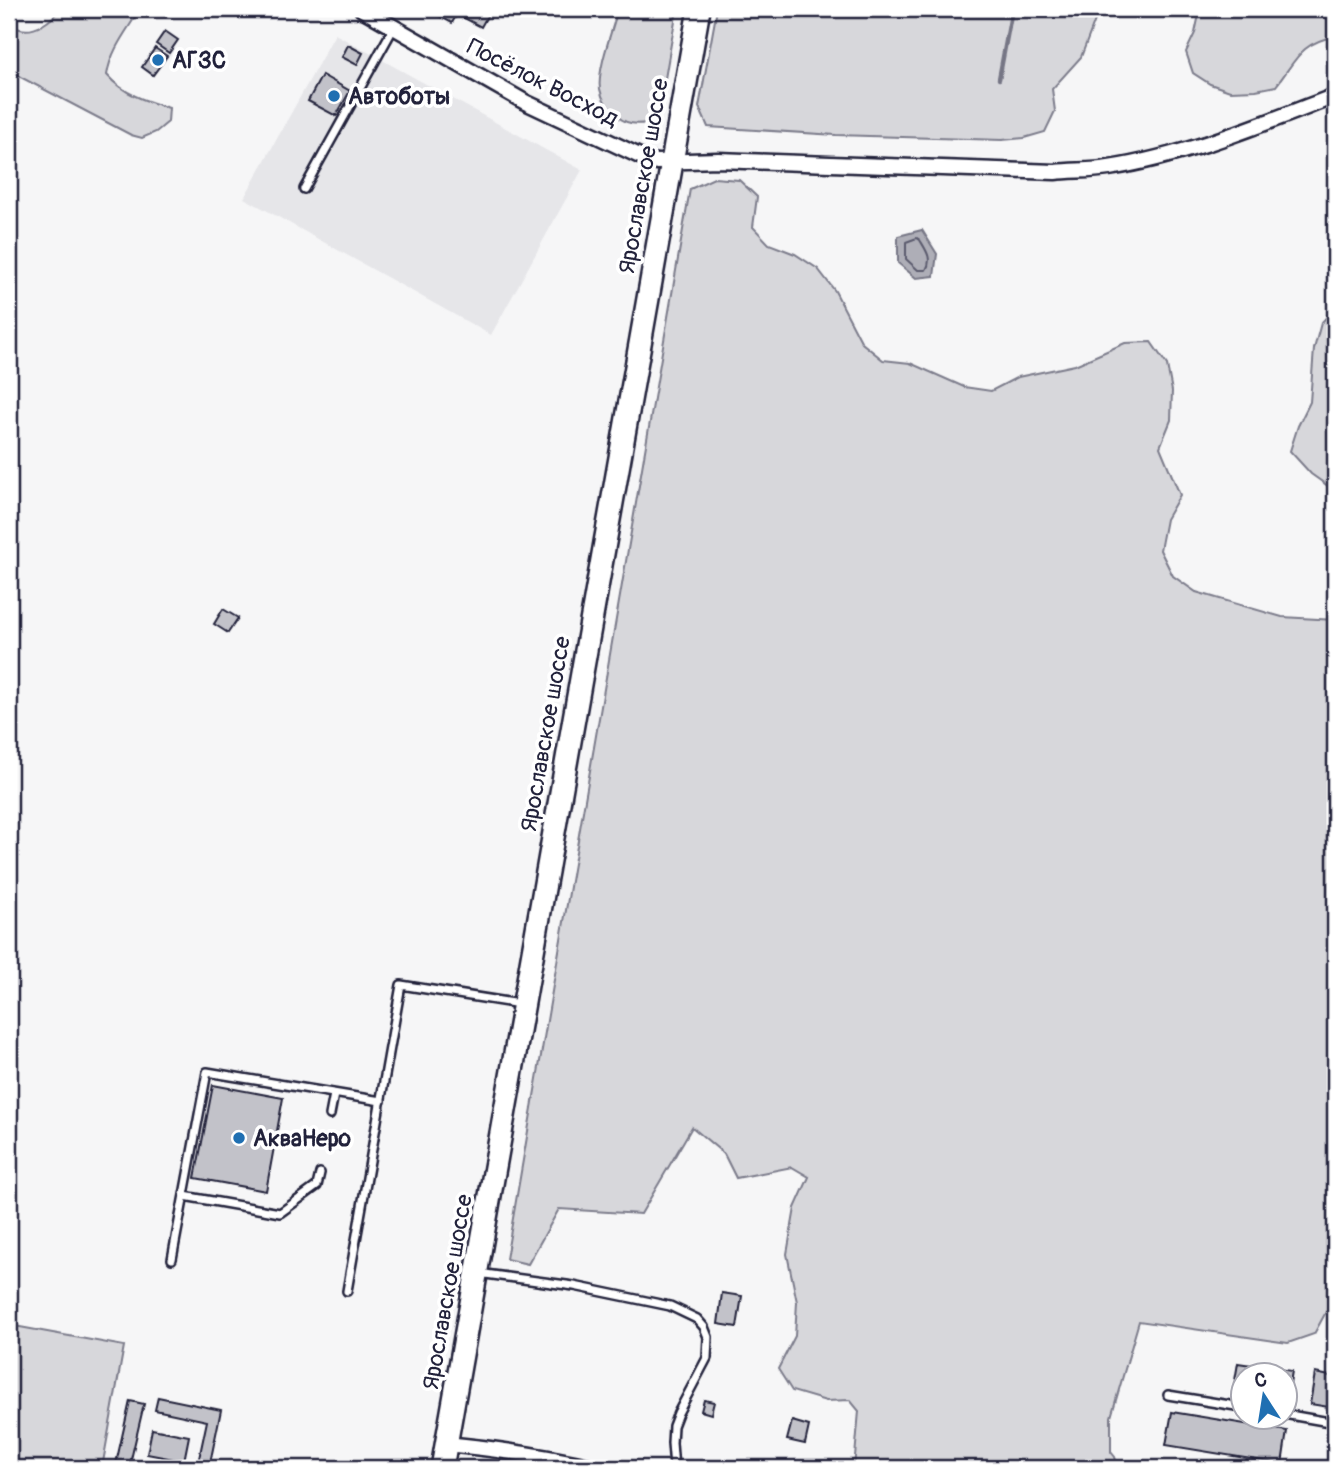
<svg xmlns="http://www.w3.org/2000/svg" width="1344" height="1477" viewBox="0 0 1344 1477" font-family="Pangolin,sans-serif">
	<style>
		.built { fill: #e6e6e9 }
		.green { fill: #d7d7db; stroke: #7c7c8b; stroke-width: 2 }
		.water { fill: #aeaeb7; stroke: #767685; stroke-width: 2 }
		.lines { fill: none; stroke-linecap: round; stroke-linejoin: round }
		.shore { stroke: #5a5a6d; stroke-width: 2 }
		.stream { stroke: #767685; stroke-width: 4.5 }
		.building { fill: #c2c2c9; stroke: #22223b; stroke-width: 2 }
		.lane-casing { stroke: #22223b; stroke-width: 12 }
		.street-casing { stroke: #22223b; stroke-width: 19 }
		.secondary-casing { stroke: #22223b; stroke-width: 26 }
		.lane { stroke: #fff; stroke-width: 7 }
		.street { stroke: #fff; stroke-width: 14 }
		.secondary { stroke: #fff; stroke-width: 21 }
		.poi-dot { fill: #1f6fb2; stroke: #fff; stroke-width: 2.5 }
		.labels { text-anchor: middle; stroke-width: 7; stroke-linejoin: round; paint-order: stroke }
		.poi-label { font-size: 23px; font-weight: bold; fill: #22223b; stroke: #fff; text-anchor: start }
		.street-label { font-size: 23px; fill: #22223b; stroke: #fff }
	</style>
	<rect width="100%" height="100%" fill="#f6f6f7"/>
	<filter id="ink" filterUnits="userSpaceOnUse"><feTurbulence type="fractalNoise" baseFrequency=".0143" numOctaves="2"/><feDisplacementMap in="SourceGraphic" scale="14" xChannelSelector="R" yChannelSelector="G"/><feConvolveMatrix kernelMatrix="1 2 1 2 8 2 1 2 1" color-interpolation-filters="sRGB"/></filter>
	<g filter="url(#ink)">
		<polygon class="built" points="335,34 582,170 491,335 244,198"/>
		<g class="green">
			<path d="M59,9H140C127,31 111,49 107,75C123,94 146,101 169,108L168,122L156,132L142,138L131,135L13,73H9V24C12,26 16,28 20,29C35,33 52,21 59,9Z"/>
			<path d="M618,9H677L658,119C644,125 629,127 617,116C609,109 602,100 600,89C597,70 613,28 618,9Z"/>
			<polygon points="717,9 1112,9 1097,15 1081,57 1052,89 1055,111 1045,132 1024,138 1002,140 836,135 708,127 699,107"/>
			<path d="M1199,9H1335V36C1299,44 1297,59 1276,86L1256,90L1230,91L1210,84L1193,73L1186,52L1195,33L1200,10Z"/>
			<polygon points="714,178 739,180 757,197 753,227 769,244 795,254 818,269 835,291 862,343 883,360 910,363 964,387 991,391 1018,377 1075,365 1125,343 1151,342 1167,365 1172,391 1171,420 1160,447 1180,495 1166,519 1160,550 1173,576 1196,592 1282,617 1335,620 1335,1301 1332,1301 1314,1334 1288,1343 1139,1321 1111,1417 1111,1452 1115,1457 1118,1468 854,1468 859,1411 850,1400 826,1401 792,1391 778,1369 795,1336 797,1302 787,1254 795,1208 809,1177 792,1167 736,1178 724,1154 692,1127 641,1214 559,1209 528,1264 506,1259 690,189"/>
			<polygon points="1335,308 1335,491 1311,474 1290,451 1298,426 1310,402 1314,349 1321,323"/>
			<polygon points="9,1325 124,1346 102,1468 9,1468"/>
		</g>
		<polygon class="water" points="922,230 937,254 934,276 916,278 898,263 898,236"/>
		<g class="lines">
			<path class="shore" d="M917,238L920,240C926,250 933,259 926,270H918L906,259V242Z"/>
			<polyline class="stream" points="999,79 1012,9"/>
		</g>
		<g class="building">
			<polygon points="426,9 496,9 495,11 491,9 481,27 457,14 452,23"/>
			<polygon points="165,31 178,40 169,53 156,44"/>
			<polygon points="348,45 363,53 357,65 342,57"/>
			<polygon points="155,48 167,56 153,75 142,67"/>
			<polygon points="322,75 350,91 336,116 308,101"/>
			<polygon points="223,609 238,618 228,633 214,624"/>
			<polygon points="213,1085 283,1098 266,1191 195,1178"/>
			<polygon points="722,1293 742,1296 737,1327 718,1324"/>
			<polygon points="1238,1363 1292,1371 1287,1401 1284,1400 1284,1376 1242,1376 1242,1394 1233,1392"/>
			<polygon points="1315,1373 1335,1377 1335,1408 1310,1404"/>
			<polygon points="158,1397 221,1410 209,1468 197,1468 207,1421 155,1410"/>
			<polygon points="704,1400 714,1402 711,1414 701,1411"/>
			<polygon points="130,1401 144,1404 129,1468 115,1468"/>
			<polygon points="1172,1412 1287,1431 1282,1464 1166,1445"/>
			<polygon points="792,1421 809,1426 805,1444 787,1440"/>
			<polygon points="152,1429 189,1436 184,1461 147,1454"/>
		</g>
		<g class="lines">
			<g class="lane-casing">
				<g id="lane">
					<polyline points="165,11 166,9"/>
					<polyline points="304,189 394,27"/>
					<polyline points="330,1115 334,1094"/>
					<polyline points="184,1196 280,1213 317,1186 320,1173"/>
					<polyline points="172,1259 207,1072 381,1101"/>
					<polyline points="478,1273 574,1286 670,1306 697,1319 704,1327 708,1337 707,1358 678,1413 673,1426 672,1443 674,1468"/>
					<polyline points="347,1291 401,985 520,1004"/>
					<polyline points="1168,1395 1242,1407"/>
					<polyline points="1284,1414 1335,1423"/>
				</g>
			</g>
			<g class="street-casing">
				<g id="street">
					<path d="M362,9L525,102L648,160L657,162L718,160L1055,172C1073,170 1091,171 1109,168C1186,156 1262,124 1335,96"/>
					<path d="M446,1444C497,1449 547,1456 597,1468"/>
				</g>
			</g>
			<g class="secondary-casing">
				<polyline id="secondary" points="442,1468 699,9"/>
			</g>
			<use href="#lane" class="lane"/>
			<use href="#street" class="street"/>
			<use href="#secondary" class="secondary"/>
		</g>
	</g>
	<g class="poi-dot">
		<circle cx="158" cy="60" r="7"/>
		<circle cx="334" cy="96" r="7"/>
		<circle cx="239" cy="1138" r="7"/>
	</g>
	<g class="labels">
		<g class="poi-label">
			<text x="172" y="68">АГЗС</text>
			<text x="348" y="104">Автоботы</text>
			<text x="253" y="1146">АкваНеро</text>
		</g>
		<g class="street-label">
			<text transform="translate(543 82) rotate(27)" y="8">Посёлок Восход</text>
			<text transform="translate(643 176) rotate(-80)" y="8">Ярославское шоссе</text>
			<text transform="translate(545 734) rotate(-80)" y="8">Ярославское шоссе</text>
			<text transform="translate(447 1292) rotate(-80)" y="8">Ярославское шоссе</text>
		</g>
	</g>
	<rect width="1344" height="1477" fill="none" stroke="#fff" stroke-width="35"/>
	<rect x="18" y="18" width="1309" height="1442" fill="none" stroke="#22223b" stroke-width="2.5" filter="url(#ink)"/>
	<g transform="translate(1264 1396) rotate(348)"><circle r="33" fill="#ffffff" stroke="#a7a7b1" stroke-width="2"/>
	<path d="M0-5L12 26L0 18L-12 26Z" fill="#1f6fb2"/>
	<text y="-10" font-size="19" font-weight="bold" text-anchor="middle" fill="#22223b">С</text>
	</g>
</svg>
